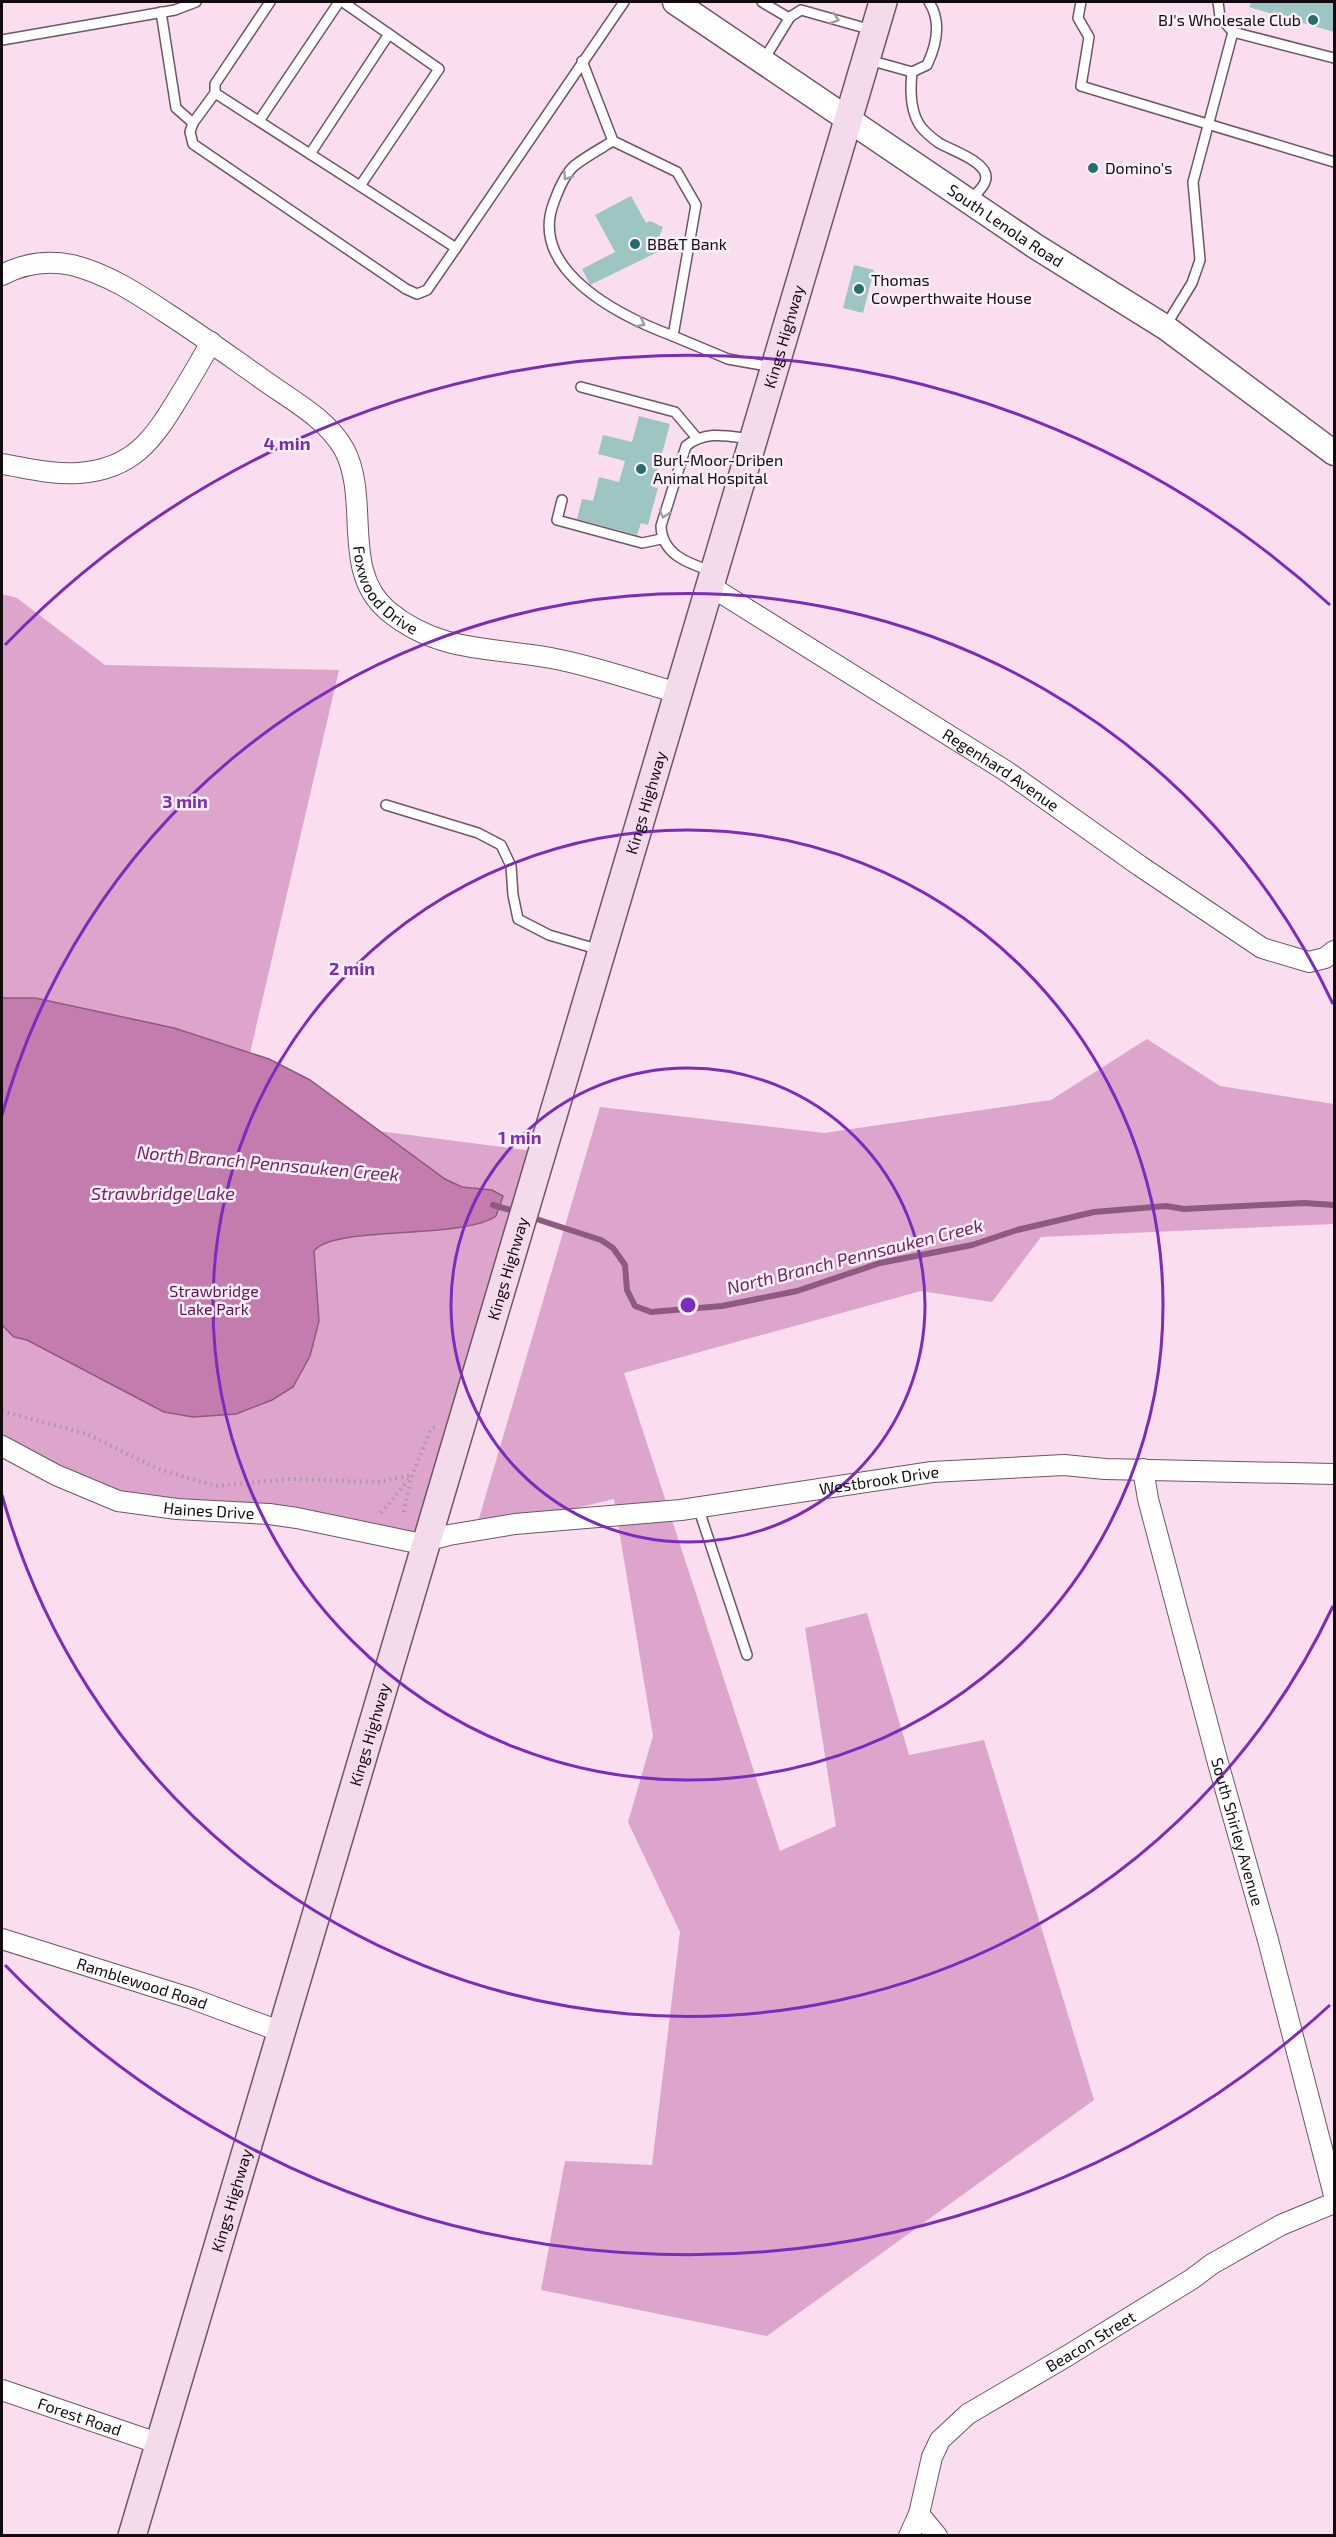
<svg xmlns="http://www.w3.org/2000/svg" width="1336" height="2537" viewBox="0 0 1336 2537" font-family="'Exo 2',sans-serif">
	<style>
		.green { fill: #dda5cb }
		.water { fill: #c47cae; stroke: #8f5a7f; stroke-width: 1.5 }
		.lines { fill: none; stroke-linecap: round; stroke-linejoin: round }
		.stream { stroke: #8f5a7f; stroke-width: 6 }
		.building { fill: #9dc5c4 }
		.service-casing { stroke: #6f5567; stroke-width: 12 }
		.minor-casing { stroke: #6f5567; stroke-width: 22 }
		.tertiary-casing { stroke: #6f5567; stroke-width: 27 }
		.secondary-casing { stroke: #6f5567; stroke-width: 30 }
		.path { stroke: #ab94a3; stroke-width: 4; stroke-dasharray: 1.5 4.5; stroke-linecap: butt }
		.service { stroke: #fff; stroke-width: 9 }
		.minor { stroke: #fff; stroke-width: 20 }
		.tertiary { stroke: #fff; stroke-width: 24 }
		.secondary { stroke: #f4dbec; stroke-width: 27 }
		.oneway { stroke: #a19d9f }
		.ring { fill: none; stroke: #7b2cbf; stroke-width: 3 }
		.poi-dot { fill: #246f6e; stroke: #fcf0f8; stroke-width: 2 }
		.labels { text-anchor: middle; stroke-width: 5; stroke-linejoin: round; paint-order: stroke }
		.poi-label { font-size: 16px; fill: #130a10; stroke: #fcf0f8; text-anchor: start }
		.street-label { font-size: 16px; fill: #130a10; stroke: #fcf0f8 }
		.park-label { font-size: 16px; fill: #650d52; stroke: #fcf0f8 }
		.water-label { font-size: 18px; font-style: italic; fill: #762162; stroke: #fcf0f8 }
		.centre { fill: #7b2cbf; stroke: #fcf0f8; stroke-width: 3 }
		.ring-label { font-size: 18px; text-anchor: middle; font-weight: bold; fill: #7b2cbf; stroke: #fcf0f8; stroke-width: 5; stroke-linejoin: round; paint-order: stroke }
	</style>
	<rect width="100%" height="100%" fill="#fbddf0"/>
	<g class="green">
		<polygon points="2,594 17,598 105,665 339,670 250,1053 33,998 332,1125 542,1152 417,1543 147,1506 2,1444"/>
		<polygon points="1147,1039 1220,1086 1334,1104 1334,1224 1041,1237 992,1302 921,1291 624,1373 780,1851 836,1826 805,1628 867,1613 909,1755 984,1740 1094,2100 767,2336 541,2290 565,2161 652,2165 680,1932 628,1822 653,1736 614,1499 475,1532 600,1107 824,1133 1051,1100"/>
	</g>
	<path class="water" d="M2,998H35L174,1028L269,1059L310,1080L445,1179L462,1187L492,1190L503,1196L496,1216C463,1240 332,1225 314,1251L319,1321L310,1356L293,1387L272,1400L236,1414L193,1417L164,1412L27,1340L14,1337L2,1325Z"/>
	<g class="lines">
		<g class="stream">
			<polyline points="493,1205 517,1212"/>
			<polyline points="530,1217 601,1240 613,1248 625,1265 627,1290 635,1306 651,1312 722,1306 797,1291 880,1263 972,1245 1017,1230 1094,1212 1166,1206 1184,1209 1304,1203 1334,1205"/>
		</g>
	</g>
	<g class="building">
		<polygon points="1251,2 1334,2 1334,32 1249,7"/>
		<polygon points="631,196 646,223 650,221 663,227 659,237 656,239 662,250 590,285 582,269 615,252 595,215"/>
		<polygon points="854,265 874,270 863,313 843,308"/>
		<polygon points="639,416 670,424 653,487 658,488 648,525 641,523 637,535 577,519 582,499 593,501 599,477 619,482 625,461 598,454 603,435 632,442"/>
	</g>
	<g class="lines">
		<g class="service-casing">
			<g id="service">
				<polyline points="343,2 439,69 360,186 456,248 624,2"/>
				<polyline points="762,2 789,18"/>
				<polyline points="1081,2 1078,18 1089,37 1081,86 1334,162"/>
				<polyline points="1218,2 1220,17 1233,32 1334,58"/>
				<polyline points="161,12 176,108 193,123 215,93 360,186"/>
				<polyline points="2,40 175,10 196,2"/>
				<path d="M869,60L912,72L927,65C937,44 942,22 929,2"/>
				<polyline points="582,61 613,141 677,172 696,205 673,336 728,359 772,367"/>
				<polyline points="763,61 790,17 801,10 872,30"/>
				<path d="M912,72C910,90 910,112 921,127C926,133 932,138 939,143C950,150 993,163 985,182C983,188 975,195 970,200"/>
				<polyline points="215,93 215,84 270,2"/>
				<polyline points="259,121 339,2"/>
				<polyline points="193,123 190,132 193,144 406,289 417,294 427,290 456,248"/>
				<path d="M613,141C600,149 585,157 574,166C564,175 558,191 554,202C527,271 622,317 673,336"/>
				<polyline points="310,154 389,34"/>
				<polyline points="1165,327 1192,283 1200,260 1193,182 1233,32"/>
				<polyline points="581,387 675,412 696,437"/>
				<polyline points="562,500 557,520 642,543 661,539"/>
				<path d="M711,571C687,563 662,554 661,526L686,446C706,430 727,436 751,439"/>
				<polyline points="386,805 478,833 501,845 511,866 513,895 518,919 549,935 600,950"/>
				<polyline points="698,1507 747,1655"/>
			</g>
		</g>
		<g class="minor-casing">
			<g id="minor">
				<path id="s1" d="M2,275C23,264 47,260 72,265C108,274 138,294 168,314C199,334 228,355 258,376C287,398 325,416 344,449C371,500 340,571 388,611C439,653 491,647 551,658C594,666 636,681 678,693"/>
				<path d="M2,464C27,468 53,475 79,473C133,469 153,440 179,397C190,379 201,361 211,342"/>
				<path id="s2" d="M710,586L1006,771L1140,866L1262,948L1309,962L1325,958L1334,951"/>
				<path id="s3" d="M2,1446L56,1475L118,1501L177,1509L269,1514L297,1518L417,1543L449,1535L515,1524L681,1510L932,1472L1064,1465L1105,1469L1334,1474"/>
				<path id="s4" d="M1143,1469L1148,1499L1218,1763L1268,1940L1334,2195"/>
				<path id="s5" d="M2,1939L193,1999L282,2032"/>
				<path id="s6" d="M2,2390L160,2444"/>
				<polyline points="919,2514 937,2536"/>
				<path id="s7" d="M909,2536L919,2514L932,2457L940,2440L968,2414L1067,2356L1192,2279L1212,2264L1281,2225L1334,2203"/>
			</g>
		</g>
		<g class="tertiary-casing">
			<g id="tertiary">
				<path id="s8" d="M675,2L1035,246L1165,327L1334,453"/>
			</g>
		</g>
		<g class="secondary-casing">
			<g id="secondary">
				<path id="s9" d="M132,2536L883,2"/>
			</g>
		</g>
		<g class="path">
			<polyline points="2,1411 87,1434 158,1469 216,1486 292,1479 378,1482 412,1475"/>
			<polyline points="404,1512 412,1475 431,1429 437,1426"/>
			<polyline points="381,1513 412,1476"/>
		</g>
		<use href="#service" class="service"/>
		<use href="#minor" class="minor"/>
		<use href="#tertiary" class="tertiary"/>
		<use href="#secondary" class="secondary"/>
	</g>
	<defs><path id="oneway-chevron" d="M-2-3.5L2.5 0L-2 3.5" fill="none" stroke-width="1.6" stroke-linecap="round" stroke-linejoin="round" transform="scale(1.5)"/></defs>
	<g class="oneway">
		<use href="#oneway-chevron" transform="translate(835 19) rotate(16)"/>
		<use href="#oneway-chevron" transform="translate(567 176) rotate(123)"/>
		<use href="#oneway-chevron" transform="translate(641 323) rotate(27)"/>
		<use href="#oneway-chevron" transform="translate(664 514) rotate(107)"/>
	</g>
	<g class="ring">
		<circle cx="688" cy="1305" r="237"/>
		<circle cx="688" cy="1305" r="475"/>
		<path d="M1333 1606A712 712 0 0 1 2 1495M2 1115A712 712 0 0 1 1333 1004"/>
		<path d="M1330 2005A950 950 0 0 1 5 1965M5 645A950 950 0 0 1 1330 605"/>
	</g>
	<g class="poi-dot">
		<circle cx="1313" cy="20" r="6"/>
		<circle cx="1093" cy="168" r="6"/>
		<circle cx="635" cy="244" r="6"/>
		<circle cx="859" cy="289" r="6"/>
		<circle cx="641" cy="469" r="6"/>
	</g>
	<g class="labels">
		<g class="poi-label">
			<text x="1301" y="26" text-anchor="end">BJ's Wholesale Club</text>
			<text x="1105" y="174">Domino's</text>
			<text x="647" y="250">BB&amp;T Bank</text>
			<text x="871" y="286">Thomas<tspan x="871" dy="18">Cowperthwaite House</tspan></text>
			<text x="653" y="466">Burl-Moor-Driben<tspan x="653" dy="18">Animal Hospital</tspan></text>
		</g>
		<g class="street-label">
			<text dy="6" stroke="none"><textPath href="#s8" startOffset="399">South Lenola Road</textPath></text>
			<text dy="6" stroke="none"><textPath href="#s9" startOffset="2294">Kings Highway</textPath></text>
			<text dy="6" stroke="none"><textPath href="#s1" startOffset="556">Foxwood Drive</textPath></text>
			<text dy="6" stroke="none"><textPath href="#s2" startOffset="344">Regenhard Avenue</textPath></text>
			<text dy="6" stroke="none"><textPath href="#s9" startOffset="1808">Kings Highway</textPath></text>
			<text dy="6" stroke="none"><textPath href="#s9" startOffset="1322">Kings Highway</textPath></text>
			<text dy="6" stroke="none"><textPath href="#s3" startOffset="898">Westbrook Drive</textPath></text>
			<text dy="6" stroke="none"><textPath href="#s3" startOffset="220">Haines Drive</textPath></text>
			<text dy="6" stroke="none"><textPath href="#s9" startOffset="836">Kings Highway</textPath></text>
			<text dy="6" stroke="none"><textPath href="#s4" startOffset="375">South Shirley Avenue</textPath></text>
			<text dy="6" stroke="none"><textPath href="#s5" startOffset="147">Ramblewood Road</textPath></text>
			<text dy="6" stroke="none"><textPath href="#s9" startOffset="350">Kings Highway</textPath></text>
			<text dy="6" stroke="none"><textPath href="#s7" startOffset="282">Beacon Street</textPath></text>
			<text dy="6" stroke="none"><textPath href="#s6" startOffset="82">Forest Road</textPath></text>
		</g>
		<g class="park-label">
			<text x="214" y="1297">Strawbridge<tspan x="214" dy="18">Lake Park</tspan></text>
		</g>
		<g class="water-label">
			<text transform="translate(268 1164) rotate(5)" y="6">North Branch Pennsauken Creek</text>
			<text x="163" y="1200">Strawbridge Lake</text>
			<text transform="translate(855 1257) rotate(-14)" y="6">North Branch Pennsauken Creek</text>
		</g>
	</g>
	<circle cx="688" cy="1305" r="9" class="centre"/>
	<g class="ring-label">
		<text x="287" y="450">4 min</text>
		<text x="185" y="808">3 min</text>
		<text x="352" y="975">2 min</text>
		<text x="520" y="1144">1 min</text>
	</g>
	<rect width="1336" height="2537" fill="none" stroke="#130a10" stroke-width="6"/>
</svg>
